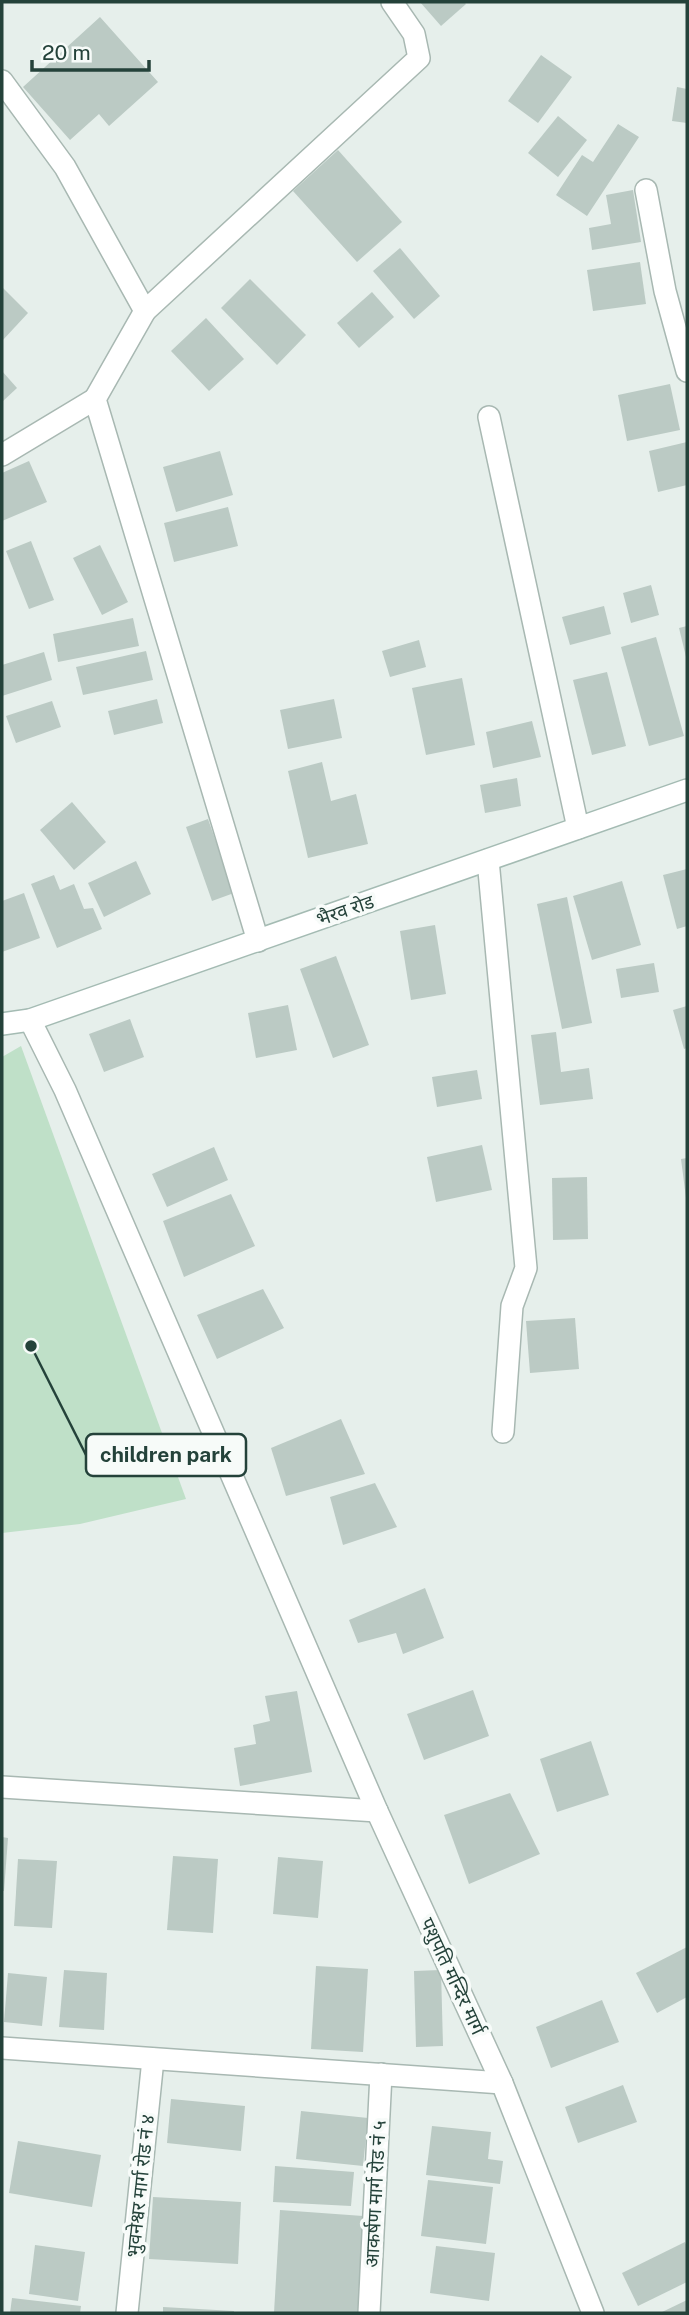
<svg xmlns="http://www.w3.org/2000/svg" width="689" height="2315" viewBox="0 0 689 2315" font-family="'Public Sans','Noto Sans Devanagari',sans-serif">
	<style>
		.green { fill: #bfe0c8 }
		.building { fill: #bbcac4 }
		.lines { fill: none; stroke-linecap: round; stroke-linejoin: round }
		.street-casing { stroke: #a8b8b2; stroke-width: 24 }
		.secondary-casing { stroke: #a4bbb3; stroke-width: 24 }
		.street { stroke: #fff; stroke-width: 21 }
		.secondary { stroke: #fff; stroke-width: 21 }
		.labels { text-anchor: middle; stroke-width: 7; stroke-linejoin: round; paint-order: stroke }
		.street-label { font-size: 19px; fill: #24423a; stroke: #f7fbf9 }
		.leader { fill: none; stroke: #24423a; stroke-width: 2.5 }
		.callout-dot { fill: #24423a; stroke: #f7fbf9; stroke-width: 2.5 }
		.callout { fill: #f7fbf9; stroke: #24423a; stroke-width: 2.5 }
		.callout-label { font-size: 21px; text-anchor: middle; font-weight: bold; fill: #24423a }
	</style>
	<rect width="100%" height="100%" fill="#e6efeb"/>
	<polygon class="green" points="21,1046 186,1499 80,1524 2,1533 2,1057"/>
	<g class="building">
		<polygon points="420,2 464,2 466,4 441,26"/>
		<polygon points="100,17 158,82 109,126 99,114 70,140 23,87"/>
		<polygon points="541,55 572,77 538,123 508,101"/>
		<polygon points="677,87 687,89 687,123 672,121"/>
		<polygon points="558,116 587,140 558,177 528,153"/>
		<polygon points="618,124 639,137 587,216 556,195 582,155 593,162"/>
		<polygon points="338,150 402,222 357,262 293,191"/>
		<polygon points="633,190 641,242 592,250 589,228 611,224 606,195"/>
		<polygon points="400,248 440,296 414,319 373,271"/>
		<polygon points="640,262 646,304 593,311 587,270"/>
		<polygon points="250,279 306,335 277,365 221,308"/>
		<polygon points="2,287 28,313 2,341"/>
		<polygon points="372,292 394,317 359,348 337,323"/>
		<polygon points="206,318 244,359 209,391 171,351"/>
		<polygon points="2,371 17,388 2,402"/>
		<polygon points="670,384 680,430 627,441 618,395"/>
		<polygon points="687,442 687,485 658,492 649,451"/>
		<polygon points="220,451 233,495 176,512 163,467"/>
		<polygon points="29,461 47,502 2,521 2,473"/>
		<polygon points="228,507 238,546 174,562 164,523"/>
		<polygon points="31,541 54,600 29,609 6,551"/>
		<polygon points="100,545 128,602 102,615 73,558"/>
		<polygon points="651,585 659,615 631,623 623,593"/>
		<polygon points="604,606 611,634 570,645 562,617"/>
		<polygon points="133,618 139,646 58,662 53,634"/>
		<polygon points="687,626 687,657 686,657 679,628"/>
		<polygon points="656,637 684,736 649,746 621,647"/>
		<polygon points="419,640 426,667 390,677 382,651"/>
		<polygon points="146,651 153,680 83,695 76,667"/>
		<polygon points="44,652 52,680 2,696 2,665"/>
		<polygon points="607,672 626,746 592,755 573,680"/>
		<polygon points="462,678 475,745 426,755 412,688"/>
		<polygon points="157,699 163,723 114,735 108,711"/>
		<polygon points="334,699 342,738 288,749 280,710"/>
		<polygon points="52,701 61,727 16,743 6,716"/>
		<polygon points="532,721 541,757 493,768 486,732"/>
		<polygon points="322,762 331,801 356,794 368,844 308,858 288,771"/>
		<polygon points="517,778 521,806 485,813 480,785"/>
		<polygon points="72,802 106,842 74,870 40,830"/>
		<polygon points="208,819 234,893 212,901 186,827"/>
		<polygon points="136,861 151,894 104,917 88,883"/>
		<polygon points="687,869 687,926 677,929 663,875"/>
		<polygon points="54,875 60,890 74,884 84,909 93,908 102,929 57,948 31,884"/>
		<polygon points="622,881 641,945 592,960 573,896"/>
		<polygon points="24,893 40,938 2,952 2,901"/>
		<polygon points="567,897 592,1023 562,1029 537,904"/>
		<polygon points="435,925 446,994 411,1000 400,931"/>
		<polygon points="336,956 369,1045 333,1058 300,969"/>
		<polygon points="654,963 659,992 621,998 616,969"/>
		<polygon points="288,1005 297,1050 256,1058 248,1013"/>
		<polygon points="687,1006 687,1048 684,1049 673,1010"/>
		<polygon points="130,1019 144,1057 104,1072 89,1034"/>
		<polygon points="556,1032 561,1072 589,1068 593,1099 540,1105 531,1035"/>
		<polygon points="477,1070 482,1099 437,1107 432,1077"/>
		<polygon points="482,1145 492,1190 436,1202 427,1157"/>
		<polygon points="214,1147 228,1180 167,1207 152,1174"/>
		<polygon points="687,1158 687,1198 686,1198 681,1159"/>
		<polygon points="587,1177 588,1239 553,1240 552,1178"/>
		<polygon points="231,1194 255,1246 184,1277 163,1221"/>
		<polygon points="263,1289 284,1328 217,1359 197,1315"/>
		<polygon points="575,1318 579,1369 530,1373 526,1321"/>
		<polygon points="341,1419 365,1474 286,1496 271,1448"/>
		<polygon points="375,1483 397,1527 343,1545 330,1497"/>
		<polygon points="425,1588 444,1638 403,1654 396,1633 358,1643 349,1620"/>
		<polygon points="473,1690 489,1736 424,1760 407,1714"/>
		<polygon points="297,1691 312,1772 240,1786 234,1748 256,1744 253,1725 270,1721 265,1696"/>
		<polygon points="591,1741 609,1795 557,1812 540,1759"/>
		<polygon points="510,1793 540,1854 469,1884 444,1815"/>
		<polygon points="2,1837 8,1838 4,1891 2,1891"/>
		<polygon points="173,1856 218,1859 213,1933 167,1930"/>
		<polygon points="278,1857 323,1861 318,1918 273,1914"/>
		<polygon points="18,1859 57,1861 52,1928 14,1926"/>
		<polygon points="687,1947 687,1997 657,2013 636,1973"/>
		<polygon points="316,1966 368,1969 363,2052 311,2049"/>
		<polygon points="64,1970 107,1973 104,2030 59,2027"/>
		<polygon points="441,1970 443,2046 416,2047 414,1971"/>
		<polygon points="8,1973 47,1977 42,2026 4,2022"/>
		<polygon points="602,2000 619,2042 551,2068 536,2027"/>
		<polygon points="623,2085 637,2122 578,2143 565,2107"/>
		<polygon points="171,2099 245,2106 241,2151 167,2143"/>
		<polygon points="301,2111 368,2118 363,2166 296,2159"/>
		<polygon points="432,2126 491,2132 488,2159 503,2161 500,2184 426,2175"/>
		<polygon points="18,2141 101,2155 92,2207 9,2193"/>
		<polygon points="275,2166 354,2172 351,2206 273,2202"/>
		<polygon points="428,2180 493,2187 486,2244 421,2236"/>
		<polygon points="153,2197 241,2202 238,2264 149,2259"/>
		<polygon points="280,2210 363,2216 365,2275 363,2313 274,2313"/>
		<polygon points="685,2242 687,2247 687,2282 638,2306 622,2273"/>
		<polygon points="35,2245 85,2252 78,2301 29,2294"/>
		<polygon points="436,2246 495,2253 489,2301 430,2293"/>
		<polygon points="12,2298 81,2306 80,2313 10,2313"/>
		<polygon points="687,2300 687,2313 660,2313"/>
		<polygon points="163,2307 234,2311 234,2313 163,2313"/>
	</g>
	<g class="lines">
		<g class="street-casing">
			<g id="street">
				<polyline points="2,81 65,167 145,311"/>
				<polyline points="646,190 665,291 687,371"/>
				<polyline points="489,417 578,828"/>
				<polyline points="2,455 95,399"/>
				<polyline points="488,860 526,1268 512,1306 503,1432"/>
				<polyline points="258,941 95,399 145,311 419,58 414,34 392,2"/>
				<polyline points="30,1020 65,1090 377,1811 502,2083 593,2313"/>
				<polyline points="2,1787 377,1811"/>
				<polyline points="2,2048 502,2083"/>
				<polyline points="127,2313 153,2059"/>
				<polyline points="369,2313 381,2074"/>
			</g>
		</g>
		<g class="secondary-casing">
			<polyline id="secondary" points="2,1024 30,1020 687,790"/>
		</g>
		<use href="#street" class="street"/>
		<use href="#secondary" class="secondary"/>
	</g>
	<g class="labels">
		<g class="street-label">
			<text transform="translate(345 910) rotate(-19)" y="7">भैरव रोड</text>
			<text transform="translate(453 1976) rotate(65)" y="7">पशुपति मन्दिर मार्ग</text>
			<text transform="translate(140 2186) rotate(-84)" y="7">भुवनेश्वर मार्ग रोड नं ४</text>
			<text transform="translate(375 2194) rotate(-87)" y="7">आकर्षण मार्ग रोड नं ५</text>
		</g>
	</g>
	<path class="leader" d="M31 1346L86 1455"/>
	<circle class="callout-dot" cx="31" cy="1346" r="7"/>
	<rect class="callout" x="86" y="1434" width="160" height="42" rx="7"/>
	<g class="callout-label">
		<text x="166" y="1462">children park</text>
	</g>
	<rect width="689" height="2315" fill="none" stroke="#24423a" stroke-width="7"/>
	<path d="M32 60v10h117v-10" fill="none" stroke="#24423a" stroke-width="3.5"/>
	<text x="42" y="60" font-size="21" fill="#24423a" stroke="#f7fbf9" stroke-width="5" paint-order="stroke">20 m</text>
</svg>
